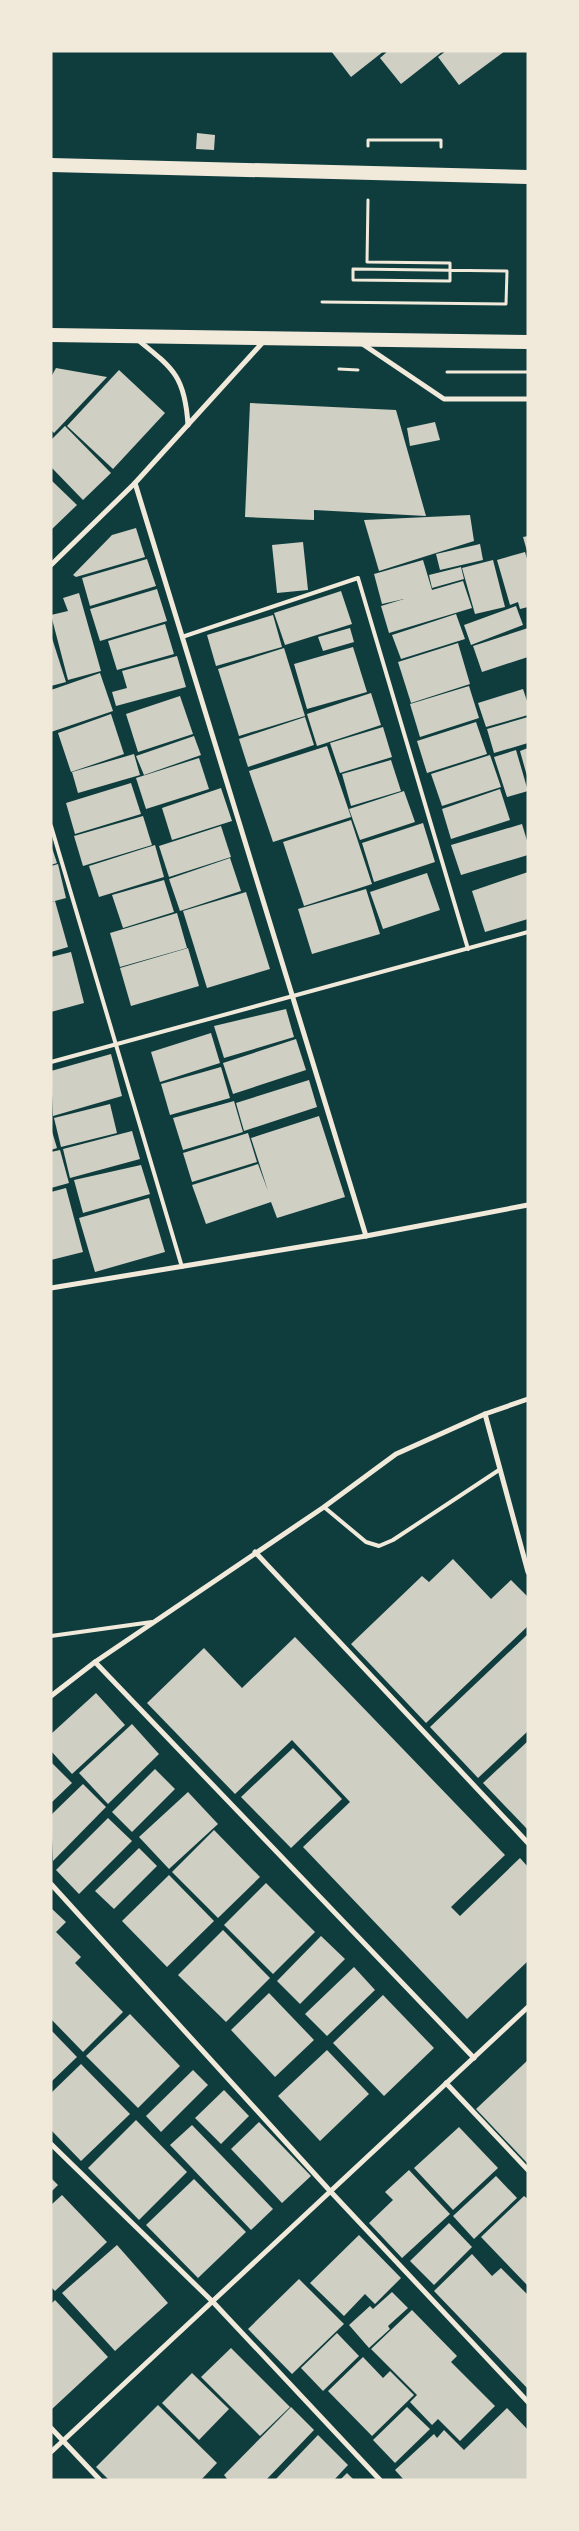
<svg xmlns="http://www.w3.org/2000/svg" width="579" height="2531" viewBox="0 0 579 2531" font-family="'Source Sans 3',sans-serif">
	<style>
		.building { fill: #cfcfc3 }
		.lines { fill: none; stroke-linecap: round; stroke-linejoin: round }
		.path { stroke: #f1e9da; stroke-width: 3 }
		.service { stroke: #f1e9da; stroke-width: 4 }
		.minor { stroke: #f1e9da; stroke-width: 5 }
		.trunk { stroke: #f1e9da; stroke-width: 14 }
	</style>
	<rect width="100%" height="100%" fill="#0f3d3e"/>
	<g class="building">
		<polygon points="331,51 384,51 351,77"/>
		<polygon points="388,51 443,51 401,84 380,58"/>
		<polygon points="446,51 505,51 459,85 438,57"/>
		<polygon points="197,133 215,135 214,150 196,149"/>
		<polygon points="56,368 107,377 54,433 51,430 51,377"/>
		<polygon points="119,370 165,413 113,469 67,426"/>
		<polygon points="250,403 396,410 426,516 314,510 314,520 245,517"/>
		<polygon points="435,422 440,440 410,446 407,428"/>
		<polygon points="65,426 111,473 83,500 51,467 51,440"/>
		<polygon points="51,480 77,505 51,530"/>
		<polygon points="470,515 474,541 379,571 364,520"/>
		<polygon points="136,528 145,557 76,577 73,575 112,535"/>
		<polygon points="528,536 528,551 527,551 523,537"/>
		<polygon points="303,542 308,590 277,593 272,545"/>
		<polygon points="480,544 483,560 440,570 436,554"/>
		<polygon points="525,552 528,562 528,607 520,609 518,602 510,605 497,560"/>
		<polygon points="147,559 156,586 90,606 82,578"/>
		<polygon points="423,560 432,590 463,581 472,608 389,633 381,606 404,599 382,604 374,574"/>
		<polygon points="493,560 505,607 475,614 462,568"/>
		<polygon points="461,567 464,579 432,588 429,575"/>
		<polygon points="157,589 167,621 100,641 90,609"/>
		<polygon points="341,591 352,624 285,645 274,613"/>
		<polygon points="79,593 101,671 68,680 51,615 68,611 63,598"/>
		<polygon points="516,606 523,625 471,645 464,625"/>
		<polygon points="456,614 465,639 401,659 392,635"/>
		<polygon points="273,615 282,647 216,666 207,635"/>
		<polygon points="165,624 174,654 117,670 108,641"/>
		<polygon points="350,628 354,642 323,651 318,637"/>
		<polygon points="528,628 528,657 482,672 473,646"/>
		<polygon points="51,635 66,682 51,686"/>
		<polygon points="458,643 470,684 411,703 398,662"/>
		<polygon points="353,647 367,692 307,709 294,664"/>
		<polygon points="284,648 305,716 239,736 218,669"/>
		<polygon points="177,656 186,687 116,706 112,692 127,688 122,671"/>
		<polygon points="100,673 113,711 51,732 51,690"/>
		<polygon points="469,686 479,718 420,737 410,704"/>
		<polygon points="523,689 528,704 528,715 486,727 478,703"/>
		<polygon points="371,693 381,725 317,746 307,714"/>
		<polygon points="180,696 193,734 138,752 126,714"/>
		<polygon points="111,714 124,754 71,772 58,733"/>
		<polygon points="305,717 314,745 248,767 239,739"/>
		<polygon points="528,717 528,743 494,753 487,729"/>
		<polygon points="476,722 487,754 427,773 417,741"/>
		<polygon points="383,727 392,757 340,773 330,743"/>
		<polygon points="194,736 201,755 144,775 136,756"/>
		<polygon points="327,746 351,817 273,842 249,771"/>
		<polygon points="528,748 528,776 527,776 520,751"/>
		<polygon points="516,750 528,791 507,797 494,757"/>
		<polygon points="134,754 140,775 78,793 72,772"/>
		<polygon points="490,755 501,787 442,806 431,774"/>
		<polygon points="199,758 209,789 146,809 136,778"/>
		<polygon points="391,760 401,791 351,806 342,774"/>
		<polygon points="131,783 141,814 75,834 66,803"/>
		<polygon points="221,788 232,821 172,840 162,808"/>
		<polygon points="500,789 510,820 451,839 442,809"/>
		<polygon points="404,791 415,822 360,840 349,809"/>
		<polygon points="143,816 152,845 83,866 74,836"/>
		<polygon points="351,820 372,884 304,906 283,842"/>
		<polygon points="423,823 435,862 374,882 362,843"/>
		<polygon points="522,824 528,844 528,855 461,875 451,845"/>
		<polygon points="221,826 231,857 169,877 159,846"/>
		<polygon points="51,845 57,863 51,865"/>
		<polygon points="155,845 164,877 99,897 89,866"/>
		<polygon points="230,858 241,891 180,911 169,879"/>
		<polygon points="58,864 66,898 51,902 51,866"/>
		<polygon points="528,872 528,919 485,932 472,891"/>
		<polygon points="427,873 440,910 383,929 370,892"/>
		<polygon points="164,880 174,912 123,928 112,895"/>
		<polygon points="366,889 380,934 312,954 298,909"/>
		<polygon points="246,892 270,969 207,988 183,911"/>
		<polygon points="55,901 68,947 51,952 51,902"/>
		<polygon points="177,913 187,948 120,967 110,933"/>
		<polygon points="188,948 199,986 131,1006 120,968"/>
		<polygon points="71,952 84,1003 51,1012 51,957"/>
		<polygon points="286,1009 294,1037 224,1058 214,1026"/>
		<polygon points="211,1033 220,1063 160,1082 151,1052"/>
		<polygon points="296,1039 306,1070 233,1094 223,1063"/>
		<polygon points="111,1054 122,1096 53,1116 51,1071"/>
		<polygon points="221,1067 230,1098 170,1115 161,1084"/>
		<polygon points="309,1080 317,1107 244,1131 236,1103"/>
		<polygon points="234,1101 243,1132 183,1150 173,1118"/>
		<polygon points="110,1104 117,1133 61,1147 54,1118"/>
		<polygon points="319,1116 345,1197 277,1218 271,1202 206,1224 192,1185 258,1164 268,1191 251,1138"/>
		<polygon points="51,1128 57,1148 51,1150"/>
		<polygon points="132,1131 140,1159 70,1178 63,1149"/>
		<polygon points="248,1133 257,1162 192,1182 183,1153"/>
		<polygon points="60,1150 69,1183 51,1188 51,1152"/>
		<polygon points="141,1165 150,1194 83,1213 74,1180"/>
		<polygon points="66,1188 83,1252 51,1260 51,1192"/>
		<polygon points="149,1198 165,1252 95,1272 79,1218"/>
		<polygon points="453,1559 491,1599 511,1580 528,1597 528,1626 426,1723 351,1644 422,1576 429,1582"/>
		<polygon points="528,1634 528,1731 478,1778 430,1727"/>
		<polygon points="295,1637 505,1855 451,1907 460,1916 520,1858 528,1867 528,1961 467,2019 303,1847 350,1802 292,1740 235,1794 147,1703 204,1648 242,1688"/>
		<polygon points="96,1693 125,1725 72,1774 51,1751 51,1734"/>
		<polygon points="132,1724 159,1754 108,1804 79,1773"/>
		<polygon points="528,1741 528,1830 483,1783"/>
		<polygon points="293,1748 342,1799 291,1848 241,1797"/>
		<polygon points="51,1762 72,1783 51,1803"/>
		<polygon points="155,1769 175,1789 132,1832 112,1812"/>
		<polygon points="83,1784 106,1807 53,1861 51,1815"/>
		<polygon points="188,1792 218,1824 169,1869 139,1837"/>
		<polygon points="108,1818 132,1841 79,1894 56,1870"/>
		<polygon points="214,1830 260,1877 218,1918 172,1872"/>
		<polygon points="139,1848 157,1866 114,1909 95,1891"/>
		<polygon points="169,1875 214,1921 167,1967 122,1921"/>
		<polygon points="266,1883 315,1932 273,1974 224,1925"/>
		<polygon points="51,1908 66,1922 56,1932 81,1957 75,1963 123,2012 83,2052 51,2019"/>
		<polygon points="223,1930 270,1978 226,2022 178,1975"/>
		<polygon points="321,1936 345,1959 300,2004 277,1981"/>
		<polygon points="354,1967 375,1990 327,2036 305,2014"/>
		<polygon points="269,1993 314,2040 275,2077 231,2030"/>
		<polygon points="383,1995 434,2048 384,2096 333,2043"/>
		<polygon points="130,2014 180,2066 138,2108 86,2056"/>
		<polygon points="51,2030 77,2057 51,2082"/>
		<polygon points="327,2050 369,2094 320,2141 278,2096"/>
		<polygon points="528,2060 528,2164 476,2109"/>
		<polygon points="81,2064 130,2114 81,2161 51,2130 51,2093"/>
		<polygon points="193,2070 208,2085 161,2132 146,2116"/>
		<polygon points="224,2090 249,2116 221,2144 195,2118"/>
		<polygon points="136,2120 187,2172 139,2220 88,2168"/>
		<polygon points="259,2122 311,2176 282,2203 231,2149"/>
		<polygon points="192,2125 273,2209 251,2230 170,2145"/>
		<polygon points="459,2127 498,2168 453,2210 414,2168"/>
		<polygon points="409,2170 450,2214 402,2258 369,2223 393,2200 385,2192"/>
		<polygon points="496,2176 517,2198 474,2239 453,2216"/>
		<polygon points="51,2178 58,2185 51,2192"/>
		<polygon points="194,2179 246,2232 198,2278 146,2225"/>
		<polygon points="62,2195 107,2242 55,2291 51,2287 51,2205"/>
		<polygon points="524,2196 528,2199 528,2286 481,2237"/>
		<polygon points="449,2223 472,2247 434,2285 410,2261"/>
		<polygon points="359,2235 401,2278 375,2304 365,2294 344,2316 310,2283"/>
		<polygon points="117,2245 168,2303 115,2351 62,2293"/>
		<polygon points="472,2254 492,2276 501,2268 528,2295 528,2389 434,2291"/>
		<polygon points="299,2279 344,2324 292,2374 248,2329"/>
		<polygon points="392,2292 408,2308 388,2326 390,2329 369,2348 349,2325 370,2306 373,2309"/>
		<polygon points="55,2300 108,2357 52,2409 51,2304"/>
		<polygon points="412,2310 457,2356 451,2362 495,2406 460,2441 438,2419 432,2425 410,2402 417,2395 371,2349"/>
		<polygon points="337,2333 359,2356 323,2391 301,2368"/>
		<polygon points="231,2348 290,2407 260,2436 201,2377"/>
		<polygon points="363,2357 383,2378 390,2371 414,2395 372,2436 328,2391"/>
		<polygon points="192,2373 229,2409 199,2440 162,2403"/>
		<polygon points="158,2405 217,2463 201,2480 109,2480 96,2467"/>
		<polygon points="291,2407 314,2430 266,2480 228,2480 224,2475"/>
		<polygon points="407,2407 430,2429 395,2463 373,2440"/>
		<polygon points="507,2408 528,2430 528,2480 404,2480 395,2470 434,2434 437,2438 444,2430 464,2450"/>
		<polygon points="318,2435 348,2465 334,2480 275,2480"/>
		<polygon points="347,2473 354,2480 340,2480"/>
	</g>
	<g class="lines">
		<g class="path">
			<polyline points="368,146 368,140 441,140 441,147"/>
			<polyline points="322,302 506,304 507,271 353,269 353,280 450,281 450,263 367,262 368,200"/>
			<polyline points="339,369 358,370"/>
			<polyline points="447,372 528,372"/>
		</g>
		<g class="service">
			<polyline points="182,637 358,578 468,949"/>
			<polyline points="51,826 182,1267"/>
			<polyline points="51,1062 528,932"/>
			<polyline points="324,1507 366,1542 379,1546 393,1540 499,1470"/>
			<polyline points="51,1636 152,1622"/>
		</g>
		<g class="minor">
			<path d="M138,340C174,369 185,377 188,425"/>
			<polyline points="361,343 444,399 528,399"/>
			<polyline points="135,483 366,1236"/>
			<polyline points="51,565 135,483 264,341"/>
			<polyline points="51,1288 366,1236 528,1205"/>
			<polyline points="485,1414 528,1572"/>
			<polyline points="255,1552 528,1843"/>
			<polyline points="95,1662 474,2058"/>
			<polyline points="51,1696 95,1662 324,1507 396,1454 485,1414 528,1399"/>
			<polyline points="51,1884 331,2192 528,2402"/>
			<polyline points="446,2083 528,2170"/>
			<polyline points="51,2144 213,2302 380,2480"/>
			<polyline points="51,2428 100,2480"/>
			<polyline points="51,2452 528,2007"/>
		</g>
		<g class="trunk">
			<polyline points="51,165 528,177"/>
			<polyline points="51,335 528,342"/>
		</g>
	</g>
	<rect width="579" height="2531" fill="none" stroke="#f1e9da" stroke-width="105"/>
</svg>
